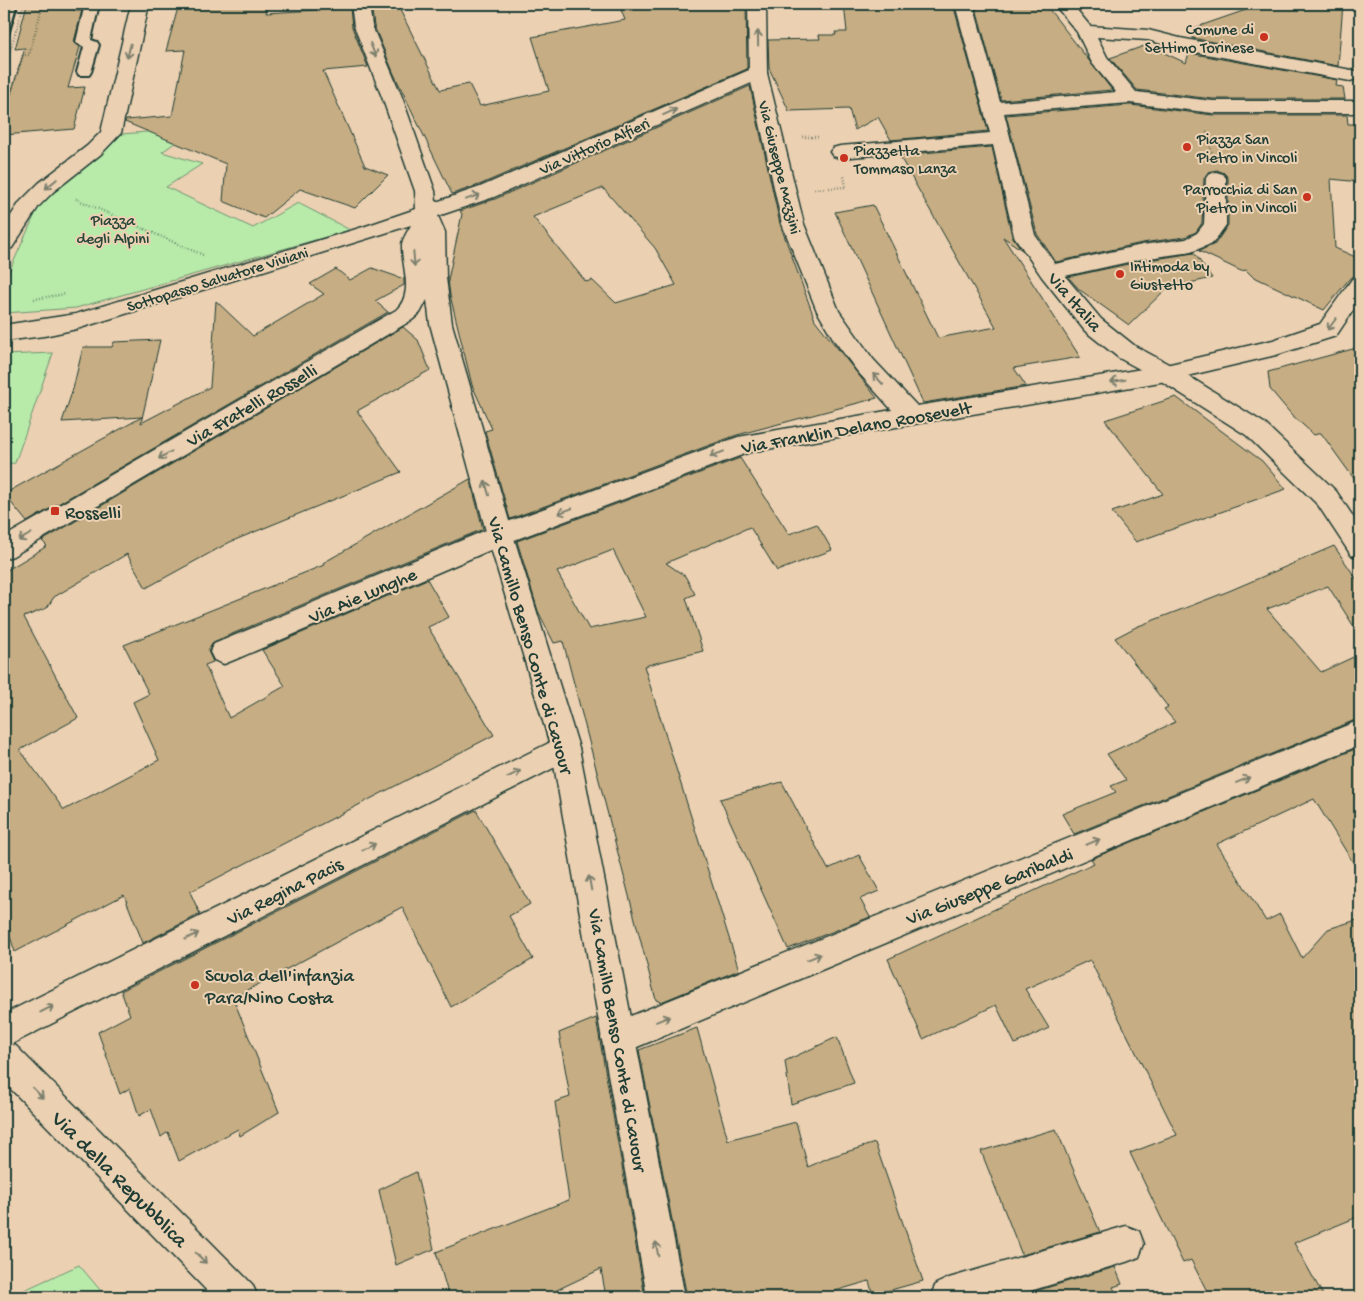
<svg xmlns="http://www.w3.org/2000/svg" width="1364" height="1301" viewBox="0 0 1364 1301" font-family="'Gochi Hand',sans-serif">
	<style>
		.green { fill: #b8eaaa; stroke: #6c946f }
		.building { fill: #c6ad83; stroke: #1f3d34; fill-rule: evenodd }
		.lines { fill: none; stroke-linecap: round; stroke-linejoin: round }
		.service-casing { stroke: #1f3d34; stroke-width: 4 }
		.pedestrian-casing { stroke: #1f3d34; stroke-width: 3 }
		.minor-casing { stroke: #1f3d34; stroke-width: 3 }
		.tertiary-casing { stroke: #1f3d34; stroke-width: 3 }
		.path { stroke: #1f3d34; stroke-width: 2.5; stroke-dasharray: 0.5 2.5; stroke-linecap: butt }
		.service { fill: #ebd0b2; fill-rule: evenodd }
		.pedestrian { fill: #ebd0b2; fill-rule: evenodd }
		.minor { fill: #ebd0b2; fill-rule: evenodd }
		.tertiary { fill: #ebd0b2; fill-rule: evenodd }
		.rail { stroke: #1f3d34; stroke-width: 2.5 }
		.oneway { stroke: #7b7f6d }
		.poi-dot { fill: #c8321e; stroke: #ebd0b2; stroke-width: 2 }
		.labels { text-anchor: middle; stroke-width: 4; stroke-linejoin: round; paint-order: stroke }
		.far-poi-label { font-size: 16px; fill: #1f3d34; stroke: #ebd0b2; text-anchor: start }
		.far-street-label { font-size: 16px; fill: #1f3d34; stroke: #ebd0b2 }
		.far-park-label { font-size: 16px; fill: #27463a; stroke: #ebd0b2 }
		.street-label { font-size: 19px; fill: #1f3d34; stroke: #ebd0b2 }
		.poi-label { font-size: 19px; fill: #1f3d34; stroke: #ebd0b2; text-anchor: start }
		.near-street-label { font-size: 22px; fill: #1f3d34; stroke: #ebd0b2 }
	</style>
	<rect width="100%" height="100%" fill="#ebd0b2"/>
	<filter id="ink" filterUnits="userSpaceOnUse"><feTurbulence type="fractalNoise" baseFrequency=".02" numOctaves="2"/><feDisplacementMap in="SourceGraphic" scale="10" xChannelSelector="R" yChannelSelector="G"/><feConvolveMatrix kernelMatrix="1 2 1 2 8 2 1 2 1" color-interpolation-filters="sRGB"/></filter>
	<g filter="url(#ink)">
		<g class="green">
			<polygon points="196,128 162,152 202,164 166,187 253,228 298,203 350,230 76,308 4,313 4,283 41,201 122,134"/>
			<polygon points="53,353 15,463 4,464 4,355"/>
			<polygon points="79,1265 106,1297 9,1297"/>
		</g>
		<g class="building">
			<polygon points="27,4 76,4 74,11 82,11 74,42 80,47 68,88 85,87 74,129 4,135 4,116 25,48 15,49"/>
			<polygon points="179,4 269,4 266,13 350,8 352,27 368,67 323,71 365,166 388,175 355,208 300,189 264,218 223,201 226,164 125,122 126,120 172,116 185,50 166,51"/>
			<polygon points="371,4 397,4 440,90 469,84 480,106 549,91 532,37 625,20 621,10 673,4 746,4 747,69 479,185 452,194 394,74 374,26"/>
			<polygon points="844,4 953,4 988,131 891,140 878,117 855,130 849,109 789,111 769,68 768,40 820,39 819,35 836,35 835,32 847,32"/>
			<polygon points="975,4 1045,4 1112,90 1001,100"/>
			<polygon points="1263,4 1343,4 1338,66 1192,38 1194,28"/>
			<polygon points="1147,45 1186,63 1189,53 1337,80 1336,86 1343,87 1345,99 1213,99 1137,90 1110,58"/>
			<path d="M750,86L780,224L815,320L877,398L737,435L510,519L485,431L492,429L472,385L450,295L448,280L462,214L460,211L495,199ZM603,188L655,248L676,285L616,303L592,280L586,282L533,217Z"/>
			<polygon points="1130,105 1213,115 1347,115 1348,124 1360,124 1360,182 1331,179 1335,248 1360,259 1360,274 1350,278 1324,310 1252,276 1246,270 1241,271 1199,251 1215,244 1228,225 1228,178 1224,173 1217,170 1208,172 1204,178 1202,223 1196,232 1185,237 1142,243 1056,262 1037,234 1006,115"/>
			<polygon points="992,147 1012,236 1022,250 1003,237 1080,357 1014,368 1026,386 923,403 835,212 873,205 938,338 996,327 899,155"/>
			<polygon points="1194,253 1212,278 1167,288 1129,325 1080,290 1068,277 1142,261"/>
			<polygon points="372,268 404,279 404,285 375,301 388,312 27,522 4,494 142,417 62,422 73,389 83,347 112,347 114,342 160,340 141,423 210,387 216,301 253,336 324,294 310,284 336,269 350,280"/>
			<polygon points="403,327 418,340 430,370 357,411 401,472 230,542 146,588 127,554 54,597 47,608 24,617 78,718 20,750 64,810 159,760 133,702 149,694 124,645 324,565 323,563 470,479 483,529 213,642 208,651 213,662 205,665 229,718 285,686 262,650 427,579 449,617 428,627 494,735 190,892 200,914 143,943 124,895 15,952 4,918 4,572 47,546 42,541"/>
			<polygon points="1360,347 1360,487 1321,433 1314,435 1291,414 1270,389 1268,372"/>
			<polygon points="1176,397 1262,461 1286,489 1136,542 1112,512 1163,494 1105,420"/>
			<path d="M740,458L789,534L817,524L832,550L777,571L750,527L666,563L685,576L695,594L686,598L703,651L644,666L739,970L661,1002L656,1000L563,641L554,643L538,611L517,541ZM613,550L646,617L589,629L557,572Z"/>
			<polygon points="1334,546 1360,584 1360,636 1328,586 1267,609 1321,672 1360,654 1360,718 1074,834 1062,814 1116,792 1111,786 1126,780 1107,754 1175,722 1164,709 1168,707 1115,638 1136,627 1229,591"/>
			<polygon points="1360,747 1360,874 1314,799 1217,844 1266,921 1280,914 1302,958 1328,929 1360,919 1360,1216 1294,1243 1324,1297 1210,1297 1191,1260 1183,1263 1130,1153 1177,1135 1090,960 1025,989 1049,1028 1015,1044 996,1005 923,1039 888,959 1094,863 1091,859"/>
			<polygon points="782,782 828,869 859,855 879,891 860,899 870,917 788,949 720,799"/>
			<polygon points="476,810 530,904 509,916 533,959 451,1007 402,907 233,998 279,1112 240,1136 238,1129 179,1161 168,1132 161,1137 151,1109 139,1116 130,1088 120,1094 98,1032 130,1015 121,991"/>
			<polygon points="596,1018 645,1297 606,1297 601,1269 542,1297 449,1297 436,1252 569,1200 555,1102 570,1097 559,1033"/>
			<polygon points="697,1028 728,1140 796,1122 808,1167 830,1157 875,1143 923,1281 873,1295 869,1281 815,1297 687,1297 639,1050"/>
			<polygon points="837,1037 854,1083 791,1104 785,1061"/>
			<polygon points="1056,1129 1100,1232 1022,1255 981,1151"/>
			<polygon points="416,1172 434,1249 396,1265 379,1190"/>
			<polygon points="1115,1267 1122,1284 1113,1287 1118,1297 1038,1297 1036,1291"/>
		</g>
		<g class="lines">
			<g class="service-casing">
				<polygon id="service" points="85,4 99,4 91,40 97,42 99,45 91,72 89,75 79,75 77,72 84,47 76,42"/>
			</g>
			<g class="pedestrian-casing">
				<polygon id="pedestrian" points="955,4 973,4 1000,102 1116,92 1092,63 1077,32 1054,4 1072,4 1090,26 1148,30 1180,38 1357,71 1359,75 1357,79 1350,81 1179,49 1148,40 1097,37 1107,57 1136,92 1213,101 1353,101 1360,103 1360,110 1353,113 1213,113 1130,103 1004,113 1035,235 1055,264 1142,245 1186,239 1197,233 1204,224 1206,178 1209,174 1216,172 1223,174 1226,178 1226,225 1213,243 1191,252 1142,259 1065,276 1101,319 1135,346 1174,367 1264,423 1336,491 1360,527 1360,558 1351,555 1318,505 1246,435 1158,379 1119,358 1085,331 1042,277 1014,236 993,145 840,158 833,156 830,152 833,148 840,146 990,133"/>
			</g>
			<g class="minor-casing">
				<g id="minor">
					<polygon points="131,4 149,4 121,133 101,154 53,192 39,206 12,248 4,250 4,226 20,202 39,183 87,146 101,132"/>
					<polygon points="758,67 765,69 767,73 804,224 839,311 873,359 917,406 1166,365 1273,340 1320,324 1352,279 1360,277 1360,300 1336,336 1276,355 1166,381 750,452 509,542 234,660 224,664 214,660 210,652 214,644 491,528 738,437 892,410 857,371 834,340 817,311 782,224 749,73 751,69"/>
					<polygon points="1360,720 1360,745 618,1055 606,1050 601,1038 606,1026"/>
					<polygon points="565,735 575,739 579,748 575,757 4,1048 4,1014"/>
					<polygon points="1126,1226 1139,1231 1144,1244 1139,1257 1126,1262 1010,1297 930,1297 936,1284 949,1278"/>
				</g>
			</g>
			<g class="tertiary-casing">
				<g id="tertiary">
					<path d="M351,4H369L372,26L402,97L435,191L436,202L480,187L749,70L748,4H766L767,73L765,77L494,197L438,216L445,232L446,278L452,324L513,535L579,748L685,1297H647L551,748L487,535L430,324L427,300L420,313L412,320L13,556L4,559V537L396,310C415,293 401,266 402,244C403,238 408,231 411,225L77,329L44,336L4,341V325L76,314L363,227L416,209L415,191L382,97L354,26Z"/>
					<polygon points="4,1041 16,1046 252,1284 258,1297 213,1297 4,1082"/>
				</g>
			</g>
			<g class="path">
				<polyline points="4,71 24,4"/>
				<polyline points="4,116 23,55 29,55 43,4"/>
				<polyline points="1207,131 1212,154"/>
				<polyline points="4,135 4,137"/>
				<polyline points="802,137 818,137"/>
				<polyline points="814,189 846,187 844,176"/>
				<polyline points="76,199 203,255"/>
				<polyline points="34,299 65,294"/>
			</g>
			<use href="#service" class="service"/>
			<use href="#pedestrian" class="pedestrian"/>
			<use href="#minor" class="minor"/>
			<use href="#tertiary" class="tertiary"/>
			<g class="rail">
				<polyline points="4,8 5,4"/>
				<polyline points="4,51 18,4"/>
			</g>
		</g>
		<defs><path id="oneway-shaft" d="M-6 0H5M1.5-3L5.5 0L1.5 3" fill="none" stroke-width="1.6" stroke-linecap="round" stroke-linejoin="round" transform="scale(1.25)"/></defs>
		<g class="oneway">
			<use href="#oneway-shaft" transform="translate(758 38) rotate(-91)"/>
			<use href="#oneway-shaft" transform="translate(373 50) rotate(68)"/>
			<use href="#oneway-shaft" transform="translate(129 51) rotate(103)"/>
			<use href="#oneway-shaft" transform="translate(670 112) rotate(-24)"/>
			<use href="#oneway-shaft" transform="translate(51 184) rotate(140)"/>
			<use href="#oneway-shaft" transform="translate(473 197) rotate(-20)"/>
			<use href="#oneway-shaft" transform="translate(414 259) rotate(85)"/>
			<use href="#oneway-shaft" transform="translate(1332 324) rotate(127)"/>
			<use href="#oneway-shaft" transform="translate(878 379) rotate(-133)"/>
			<use href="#oneway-shaft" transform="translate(1118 381) rotate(171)"/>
			<use href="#oneway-shaft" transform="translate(717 454) rotate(160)"/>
			<use href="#oneway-shaft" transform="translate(165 455) rotate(150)"/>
			<use href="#oneway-shaft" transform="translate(487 488) rotate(-106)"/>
			<use href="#oneway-shaft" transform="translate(565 511) rotate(160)"/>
			<use href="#oneway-shaft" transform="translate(25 537) rotate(150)"/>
			<use href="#oneway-shaft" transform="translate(514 774) rotate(-27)"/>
			<use href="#oneway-shaft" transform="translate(1243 780) rotate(-22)"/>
			<use href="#oneway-shaft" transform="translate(1093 842) rotate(-22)"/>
			<use href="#oneway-shaft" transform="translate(369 847) rotate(-27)"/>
			<use href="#oneway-shaft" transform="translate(590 883) rotate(-100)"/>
			<use href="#oneway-shaft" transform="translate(192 936) rotate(-27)"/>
			<use href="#oneway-shaft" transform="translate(814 957) rotate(-22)"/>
			<use href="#oneway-shaft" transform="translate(47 1009) rotate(-27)"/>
			<use href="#oneway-shaft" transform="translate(663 1019) rotate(-22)"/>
			<use href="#oneway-shaft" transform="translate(38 1093) rotate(45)"/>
			<use href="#oneway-shaft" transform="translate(657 1249) rotate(-100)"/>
			<use href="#oneway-shaft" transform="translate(201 1258) rotate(45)"/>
		</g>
	</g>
	<g class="poi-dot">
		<circle cx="1264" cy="37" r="5"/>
		<circle cx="1187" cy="147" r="5"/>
		<circle cx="844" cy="158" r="5"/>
		<circle cx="1307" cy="197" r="5"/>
		<circle cx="1120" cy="274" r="5"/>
		<rect x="50" y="506" width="10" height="10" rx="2.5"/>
		<circle cx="195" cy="985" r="5"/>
	</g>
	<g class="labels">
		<g class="far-poi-label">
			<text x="1254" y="34" text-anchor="end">Comune di<tspan x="1254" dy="18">Settimo Torinese</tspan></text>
			<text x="1197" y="144">Piazza San<tspan x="1197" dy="18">Pietro in Vincoli</tspan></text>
			<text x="854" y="155">Piazzetta<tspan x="854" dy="18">Tommaso Lanza</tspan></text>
			<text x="1297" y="194" text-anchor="end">Parrocchia di San<tspan x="1297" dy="18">Pietro in Vincoli</tspan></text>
			<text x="1130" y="271">Intimoda by<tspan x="1130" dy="18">Giustetto</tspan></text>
		</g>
		<g class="far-street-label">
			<text transform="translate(594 145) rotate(-24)" y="6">Via Vittorio Alfieri</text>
			<text transform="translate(781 167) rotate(76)" y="6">Via Giuseppe Mazzini</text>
			<text transform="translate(217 278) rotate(-17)" y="6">Sottopasso Salvatore Viviani</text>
		</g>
		<g class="far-park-label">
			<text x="113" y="225">Piazza<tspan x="113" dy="18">degli Alpini</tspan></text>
		</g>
		<g class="street-label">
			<text transform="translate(1076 301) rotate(49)" y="7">Via Italia</text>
			<text transform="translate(251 404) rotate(-30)" y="7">Via Fratelli Rosselli</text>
			<text transform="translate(856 426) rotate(-10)" y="7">Via Franklin Delano Roosevelt</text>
			<text transform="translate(362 594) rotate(-23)" y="7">Via Aie Lunghe</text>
			<text transform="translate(532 645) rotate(74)" y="7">Via Camillo Benso Conte di Cavour</text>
			<text transform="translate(989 885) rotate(-22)" y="7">Via Giuseppe Garibaldi</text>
			<text transform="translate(284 890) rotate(-27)" y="7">Via Regina Pacis</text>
			<text transform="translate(619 1040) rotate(80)" y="7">Via Camillo Benso Conte di Cavour</text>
		</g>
		<g class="poi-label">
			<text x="65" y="518">Rosselli</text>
			<text x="205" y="981">Scuola dell'infanzia<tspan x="205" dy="22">Para/Nino Costa</tspan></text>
		</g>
		<g class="near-street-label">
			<text transform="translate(121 1178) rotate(45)" y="8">Via della Repubblica</text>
		</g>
	</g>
	<rect width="1364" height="1301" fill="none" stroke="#ebd0b2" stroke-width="20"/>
	<rect x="10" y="10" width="1344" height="1281" fill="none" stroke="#1f3d34" stroke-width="2" filter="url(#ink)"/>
</svg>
